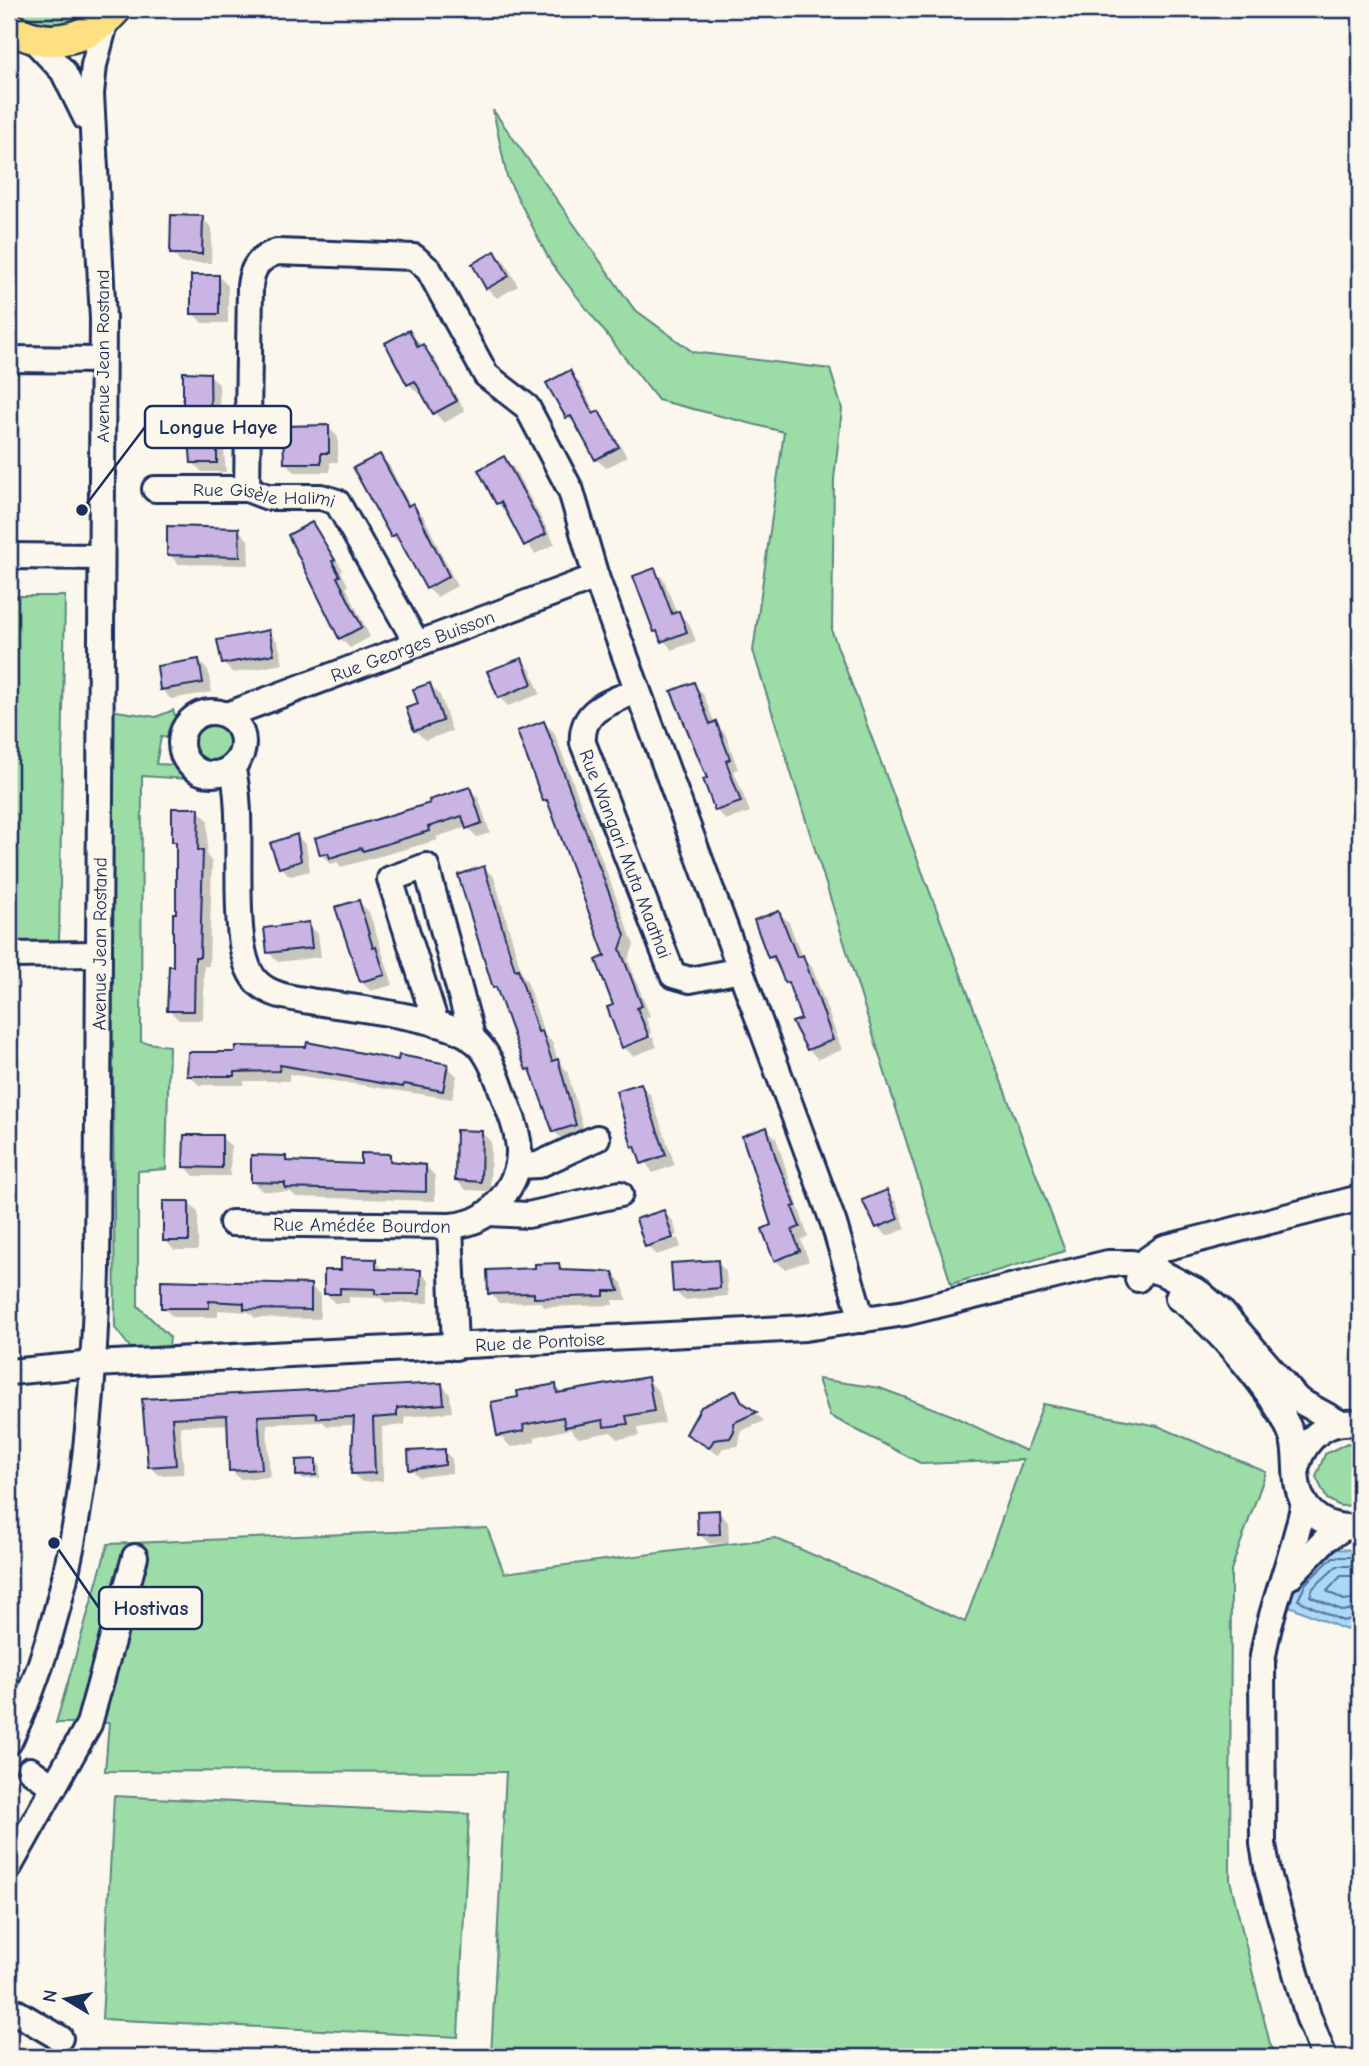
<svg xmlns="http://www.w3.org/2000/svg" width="1369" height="2066" viewBox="0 0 1369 2066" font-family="'Comic Neue',sans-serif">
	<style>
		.green { fill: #9cdca6; stroke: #5c8682; stroke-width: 2 }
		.water { fill: #aad8f6; stroke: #7194b9; stroke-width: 2 }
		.shadow { fill: #0003 }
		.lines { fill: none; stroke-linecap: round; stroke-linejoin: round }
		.shore { stroke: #54739b; stroke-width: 2 }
		.building { fill: #cab4e3; stroke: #1b2f5e; stroke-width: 2 }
		.minor-casing { stroke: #1b2f5e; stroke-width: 30 }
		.major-casing { stroke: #1b2f5e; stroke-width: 35 }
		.minor { stroke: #fbf7ec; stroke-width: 24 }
		.major { stroke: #fde080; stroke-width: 30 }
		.labels { text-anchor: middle; stroke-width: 6; stroke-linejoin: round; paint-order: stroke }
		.street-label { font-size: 19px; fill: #1b2f5e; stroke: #fbf7ec }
		.leader { fill: none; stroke: #1b2f5e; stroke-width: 2.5 }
		.callout-dot { fill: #1b2f5e; stroke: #fbf7ec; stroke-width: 2.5 }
		.callout { fill: #fbf7ec; stroke: #1b2f5e; stroke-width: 2.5 }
		.callout-label { font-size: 21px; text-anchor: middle; font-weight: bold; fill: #1b2f5e }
	</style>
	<rect width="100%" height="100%" fill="#fbf7ec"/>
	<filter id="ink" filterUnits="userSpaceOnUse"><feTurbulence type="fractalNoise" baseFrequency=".0143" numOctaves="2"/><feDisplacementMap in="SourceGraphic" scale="14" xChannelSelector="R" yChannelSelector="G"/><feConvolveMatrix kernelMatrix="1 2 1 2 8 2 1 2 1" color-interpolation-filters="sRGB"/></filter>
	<g filter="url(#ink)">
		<g class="green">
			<path d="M13,9H94C69,28 39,28 13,9Z"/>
			<polygon points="493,110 634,309 693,352 830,369 842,409 834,479 832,632 1065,1251 951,1284 753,651 784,432 658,400 551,263 507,177"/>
			<polygon points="9,596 65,596 59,942 9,941"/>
			<polygon points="110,710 156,717 173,710 177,721 174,738 161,737 156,764 179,765 187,779 142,776 141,1042 169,1046 166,1169 138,1171 138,1306 170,1337 169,1348 133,1351 115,1328"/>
			<circle cx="212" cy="746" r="20"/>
			<polygon points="818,1379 880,1388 951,1415 1026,1451 1043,1404 1158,1426 1266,1472 1231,1570 1230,1880 1270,2044 1277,2057 475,2057 491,2056 506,1772 105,1771 109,1723 56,1723 108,1544 487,1528 504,1573 775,1538 965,1622 1023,1460 922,1464 830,1416"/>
			<polygon points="1347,1443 1360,1446 1360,1505 1340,1506 1327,1499 1316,1477 1325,1454"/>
			<polygon points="114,1796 469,1814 458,2037 102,2019"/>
		</g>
		<polygon class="water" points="1332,1549 1360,1550 1360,1623 1346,1630 1287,1605 1300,1579"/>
		<g class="shadow">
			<polygon points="202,218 212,228 211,263 181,263 172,253"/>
			<polygon points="495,253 505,262 518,286 497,298 487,288"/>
			<polygon points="218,276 228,286 228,323 203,323 193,314"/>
			<polygon points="409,332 433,356 465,411 444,423 435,413 423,392 419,394 409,384 387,343"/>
			<polygon points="570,372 579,382 596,414 608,423 627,457 606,468 596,459 579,426 567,417"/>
			<polygon points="209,374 219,384 220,438 223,441 226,472 202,472 192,462 189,417 184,412"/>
			<polygon points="328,427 338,437 338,462 330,462 330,472 295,472 285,462"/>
			<polygon points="379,456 389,465 411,507 423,515 457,586 437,597 427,588 404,544 402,546 392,536"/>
			<polygon points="504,458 514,468 555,544 535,554 498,503"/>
			<polygon points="312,524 343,570 341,571 348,586 346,587 370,637 350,648 340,638 290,536"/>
			<polygon points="239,530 248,540 249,565 178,564 169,554"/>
			<polygon points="654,570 664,580 677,614 689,623 696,641 672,650 656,631"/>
			<polygon points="269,632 278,642 283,664 233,673 223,663"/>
			<polygon points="522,660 531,670 540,694 508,706 499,697"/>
			<polygon points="198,661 208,670 212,692 171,699 162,690"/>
			<polygon points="694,684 703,694 715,724 725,733 738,769 734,771 750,812 726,820 717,811 705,780 709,779"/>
			<polygon points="430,685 440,695 452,731 425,740 415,730"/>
			<polygon points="544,723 554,732 634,945 628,960 650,1016 646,1018 652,1034 626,1044 626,1048 653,1037 657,1047 633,1056 624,1047 607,957 552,808 544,800"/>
			<polygon points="470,789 479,799 490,833 477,837 467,827 436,837 438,840 341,867 337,862 331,864 321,854"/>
			<polygon points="198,810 208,820 207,856 212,862 209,966 204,966 203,1020 179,1020 169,1010 178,915 178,845 173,841"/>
			<polygon points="297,836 306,845 310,871 290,876 280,867"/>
			<polygon points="484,868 494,877 523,977 527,981 545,1036 552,1042 558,1061 567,1071 585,1134 564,1141 554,1131 535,1077 527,1069 500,992 495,987"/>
			<polygon points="359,902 369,912 393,985 371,991 361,982"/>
			<polygon points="779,913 789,922 802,958 812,967 842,1050 818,1059 808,1049 804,1020 792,988 770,957"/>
			<polygon points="308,924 318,934 321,957 278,962 268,952"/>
			<polygon points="236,1053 447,1066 457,1076 452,1099 289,1074 289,1081 244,1081 244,1085 199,1085 189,1075"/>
			<polygon points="640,1085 650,1094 675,1165 653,1173 634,1146 619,1092"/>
			<polygon points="767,1129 776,1138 808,1237 801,1240 809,1261 785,1269 775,1260"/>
			<polygon points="482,1133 491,1142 490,1191 466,1190 456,1180"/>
			<polygon points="221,1137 231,1146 230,1176 194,1176 185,1166"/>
			<polygon points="389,1156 396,1164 426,1166 435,1176 435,1201 296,1197 291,1192 262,1191 253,1182 285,1158 290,1163 363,1165"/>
			<polygon points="887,1192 896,1202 906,1229 887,1236 877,1227"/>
			<polygon points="188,1203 198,1212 198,1250 174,1250 165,1240"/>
			<polygon points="664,1212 673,1221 677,1235 650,1244 650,1247 678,1238 681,1247 656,1255 647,1246"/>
			<polygon points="375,1261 385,1271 420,1272 429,1281 429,1303 386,1303 381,1298 349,1297 349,1303 335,1303 325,1293 343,1272"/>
			<polygon points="717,1262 726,1271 728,1296 684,1300 675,1291"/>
			<polygon points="558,1265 566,1272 612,1273 622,1283 627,1300 613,1300 613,1305 545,1307 540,1302 499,1303 490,1293"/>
			<polygon points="311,1286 320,1295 320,1319 255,1318 249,1312 218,1310 218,1317 173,1317 163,1307"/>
			<polygon points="647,1379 659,1392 665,1423 638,1428 639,1436 618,1439 611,1432 579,1438 570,1429 535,1437 535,1442 511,1447 499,1435 555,1386 563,1394"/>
			<polygon points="442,1385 450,1394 452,1412 405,1417 405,1425 382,1427 383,1481 362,1482 353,1474 355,1425 327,1426 323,1422 267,1424 270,1477 240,1479 231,1470 229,1424 180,1426 184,1474 158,1475 149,1466 144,1401"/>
			<polygon points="735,1392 764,1421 741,1431 739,1446 723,1448 718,1455 688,1434"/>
			<polygon points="9,1426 15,1477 9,1484"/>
			<polygon points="444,1451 452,1459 452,1473 419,1477 411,1469"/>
			<polygon points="315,1460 320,1465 320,1478 302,1479 298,1475"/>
			<polygon points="718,1512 728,1522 729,1543 710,1544 700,1535"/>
		</g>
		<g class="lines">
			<g class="shore">
				<polyline points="1360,1557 1333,1557 1306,1583 1298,1600 1343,1621 1360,1617"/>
				<polyline points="1360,1566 1337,1566 1313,1588 1310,1596 1343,1611 1360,1608"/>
				<polyline points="1360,1576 1341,1576 1327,1591 1344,1600 1360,1598"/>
			</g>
		</g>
		<g class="building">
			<polygon points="171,215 203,216 202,254 170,254"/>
			<polygon points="495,251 509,276 486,289 472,264"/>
			<rect x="191" y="275" width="28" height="39"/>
			<polygon points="409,330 418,347 423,344 457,401 433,414 415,381 407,385 385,343"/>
			<polygon points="570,370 593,414 599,411 619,447 595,460 571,416 566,418 546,383"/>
			<polygon points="183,372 210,373 211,429 214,429 214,441 217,441 217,463 191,463 187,413 183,413"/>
			<polygon points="329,425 329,453 321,453 321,463 284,463 283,426"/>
			<polygon points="380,454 408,506 413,503 449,576 426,589 396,534 391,537 353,468"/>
			<polygon points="504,456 546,534 524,546 501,502 496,504 478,470"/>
			<polygon points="312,522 335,560 332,561 340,576 337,577 362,627 339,639 288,535"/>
			<polygon points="167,526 239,528 240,557 167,555"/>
			<polygon points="655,568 672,614 679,611 687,632 661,642 657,631 654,632 633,576"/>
			<polygon points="269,630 274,654 222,664 217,640"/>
			<polygon points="522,658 532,684 498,698 487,671"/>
			<polygon points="199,659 203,683 160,690 157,666"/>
			<polygon points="694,682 710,724 716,721 730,759 726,761 741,802 715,811 703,779 707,778 671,691"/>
			<polygon points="430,683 443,721 414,731 406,708 418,704 413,689"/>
			<polygon points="544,721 625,935 620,949 642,1006 637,1008 649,1037 622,1048 607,1007 613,1005 596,960 605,956 547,800 543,801 517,731"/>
			<polygon points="470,787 482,823 466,829 462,816 428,827 429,831 363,851 361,848 330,858 328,853 320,855 315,838 430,803 429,800"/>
			<polygon points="172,808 199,808 198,850 203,850 200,957 195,957 194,1011 167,1011 169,966 173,966 173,913 176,913 176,842 172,842"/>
			<polygon points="297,834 301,861 279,868 270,843"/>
			<polygon points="484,866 515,970 518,969 538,1032 542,1031 552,1061 558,1059 576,1125 553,1132 530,1069 526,1070 496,987 493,988 458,875"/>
			<polygon points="359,900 373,948 376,947 385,975 360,982 335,907"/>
			<polygon points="779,911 797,957 803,955 833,1040 807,1050 792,1022 801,1019 788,982 785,983 774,956 768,958 754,920"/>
			<polygon points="309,922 312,948 267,953 264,928"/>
			<polygon points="307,1042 398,1060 399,1055 448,1064 443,1091 404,1084 403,1087 280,1065 279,1071 235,1072 235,1076 187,1076 188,1052 235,1052 236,1046 306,1047"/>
			<polygon points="641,1083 666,1155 641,1164 635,1146 632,1147 616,1091"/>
			<polygon points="767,1127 776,1159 796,1206 792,1207 800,1227 792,1230 800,1251 774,1261 762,1229 771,1225 742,1136"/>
			<polygon points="456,1130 482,1131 481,1182 455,1180"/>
			<polygon points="184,1135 222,1135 222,1168 183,1167"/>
			<polygon points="361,1153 390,1154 390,1161 426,1165 426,1192 285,1188 285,1183 251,1182 251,1155 286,1156 286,1161 361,1164"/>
			<polygon points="887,1190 898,1219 876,1228 862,1200"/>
			<rect x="163" y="1201" width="26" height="40"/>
			<polygon points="664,1210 673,1238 645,1247 636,1219"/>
			<polygon points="341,1258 376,1259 376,1269 421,1270 420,1294 375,1294 375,1289 340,1288 340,1294 324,1294 324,1270 341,1270"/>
			<polygon points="718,1260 720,1288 673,1292 671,1263"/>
			<polygon points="559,1263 560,1270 613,1272 619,1291 604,1291 604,1296 534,1298 534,1293 488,1294 487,1270 535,1268 535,1264"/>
			<polygon points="161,1280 311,1284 311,1310 244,1309 244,1303 209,1301 209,1308 161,1308"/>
			<polygon points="648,1377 654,1411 626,1416 628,1424 604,1427 603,1420 565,1427 563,1417 523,1425 524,1431 497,1436 491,1402 518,1397 517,1391 556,1384 557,1393"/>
			<polygon points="442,1383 444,1404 397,1408 397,1416 373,1418 375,1473 351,1474 354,1417 317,1418 316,1413 258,1416 262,1469 229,1471 227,1415 172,1418 176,1465 148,1467 142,1399"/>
			<polygon points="736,1390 742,1402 757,1412 733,1423 734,1431 730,1438 714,1440 709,1448 686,1434 701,1407"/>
			<polygon points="445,1449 445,1465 409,1470 408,1451"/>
			<polygon points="316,1459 316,1475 296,1476 296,1460"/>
			<polygon points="719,1510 720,1534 698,1535 697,1511"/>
		</g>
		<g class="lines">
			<g class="minor-casing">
				<g id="minor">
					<polyline points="31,37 63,71 86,118"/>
					<polyline points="9,359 102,360"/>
					<path id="s1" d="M155,489H247L268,497H321L337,502L416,642"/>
					<path d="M247,489L250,286C252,267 259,258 277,252L414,257L429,270L486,375L527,407L571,491L596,577L834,1224L862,1320"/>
					<polyline points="9,556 101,557"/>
					<path id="s2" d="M636,691C611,702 580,709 583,743L673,975L690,980L741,970"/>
					<circle cx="212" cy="743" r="31"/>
					<path id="s3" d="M227,715L596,577"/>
					<polyline points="9,955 99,954"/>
					<polyline points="436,1024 390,879 426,866 473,1040"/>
					<polyline points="518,1166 538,1165 597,1138"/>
					<polyline points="489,1213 528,1215 620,1194"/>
					<path id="s4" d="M232,1223L450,1226C476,1224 492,1214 506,1192C526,1163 520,1137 508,1107C499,1085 493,1057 475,1041C449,1017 348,1008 310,1001C292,998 270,996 256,981C225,946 248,821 232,767"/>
					<polyline points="450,1226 455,1347"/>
					<polyline points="1138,1279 1148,1259 1164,1248 1360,1198"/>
					<path d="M1178,1298C1212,1320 1281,1400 1293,1439C1299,1462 1291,1487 1307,1507C1320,1524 1340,1529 1360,1526"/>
					<path id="s5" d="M9,1372L94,1364L805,1328L905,1313L1108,1263H1132L1162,1273L1200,1293L1221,1311L1298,1400L1340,1423"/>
					<path d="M1297,1465C1306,1436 1329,1418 1360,1424"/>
					<path d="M1304,1502C1294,1557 1269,1608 1262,1663L1263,1844L1268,1873L1308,2016L1324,2057"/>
					<polyline points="1289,1577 1326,1539 1345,1527"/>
					<path id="s6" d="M9,1742C79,1596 93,1429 97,1270L103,319L91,94L94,65L106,20"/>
					<polyline points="30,1770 54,1787"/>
					<polyline points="9,1867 89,1724 135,1557"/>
					<polyline points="9,2008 60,2038"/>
				</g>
			</g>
			<g class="major-casing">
				<path id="major" d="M9,27C45,50 88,41 116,9"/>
			</g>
			<use href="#minor" class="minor"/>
			<use href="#major" class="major"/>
		</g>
	</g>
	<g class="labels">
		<g class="street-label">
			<text transform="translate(102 356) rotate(-90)" y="7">Avenue Jean Rostand</text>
			<text dy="7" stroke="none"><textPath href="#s1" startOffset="110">Rue Gisèle Halimi</textPath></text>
			<text dy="7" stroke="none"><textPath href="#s3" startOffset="198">Rue Georges Buisson</textPath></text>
			<text dy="7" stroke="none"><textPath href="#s2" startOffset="200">Rue Wangari Muta Maathai</textPath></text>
			<text dy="7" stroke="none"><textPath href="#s6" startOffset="810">Avenue Jean Rostand</textPath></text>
			<text dy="7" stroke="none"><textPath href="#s4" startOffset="130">Rue Amédée Bourdon</textPath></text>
			<text dy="7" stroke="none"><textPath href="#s5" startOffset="532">Rue de Pontoise</textPath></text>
		</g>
	</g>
	<path class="leader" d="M82 510L145 427M54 1543L99 1608"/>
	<g class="callout-dot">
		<circle cx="82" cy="510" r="7"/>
		<circle cx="54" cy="1543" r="7"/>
	</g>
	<g class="callout">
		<rect x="145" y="406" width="146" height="42" rx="7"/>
		<rect x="99" y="1587" width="103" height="42" rx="7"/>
	</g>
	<g class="callout-label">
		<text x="218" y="434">Longue Haye</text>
		<text x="151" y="1615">Hostivas</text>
	</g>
	<rect width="1369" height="2066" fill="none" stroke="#fbf7ec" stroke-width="35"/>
	<rect x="18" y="18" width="1334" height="2031" fill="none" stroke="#1b2f5e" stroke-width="2.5" filter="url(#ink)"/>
	<g transform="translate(66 1999) rotate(280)" stroke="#fbf7ec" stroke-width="5" paint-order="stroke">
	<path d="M0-5L12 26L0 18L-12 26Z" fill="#1b2f5e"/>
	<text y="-10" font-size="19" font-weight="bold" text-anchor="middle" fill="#1b2f5e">N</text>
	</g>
</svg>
